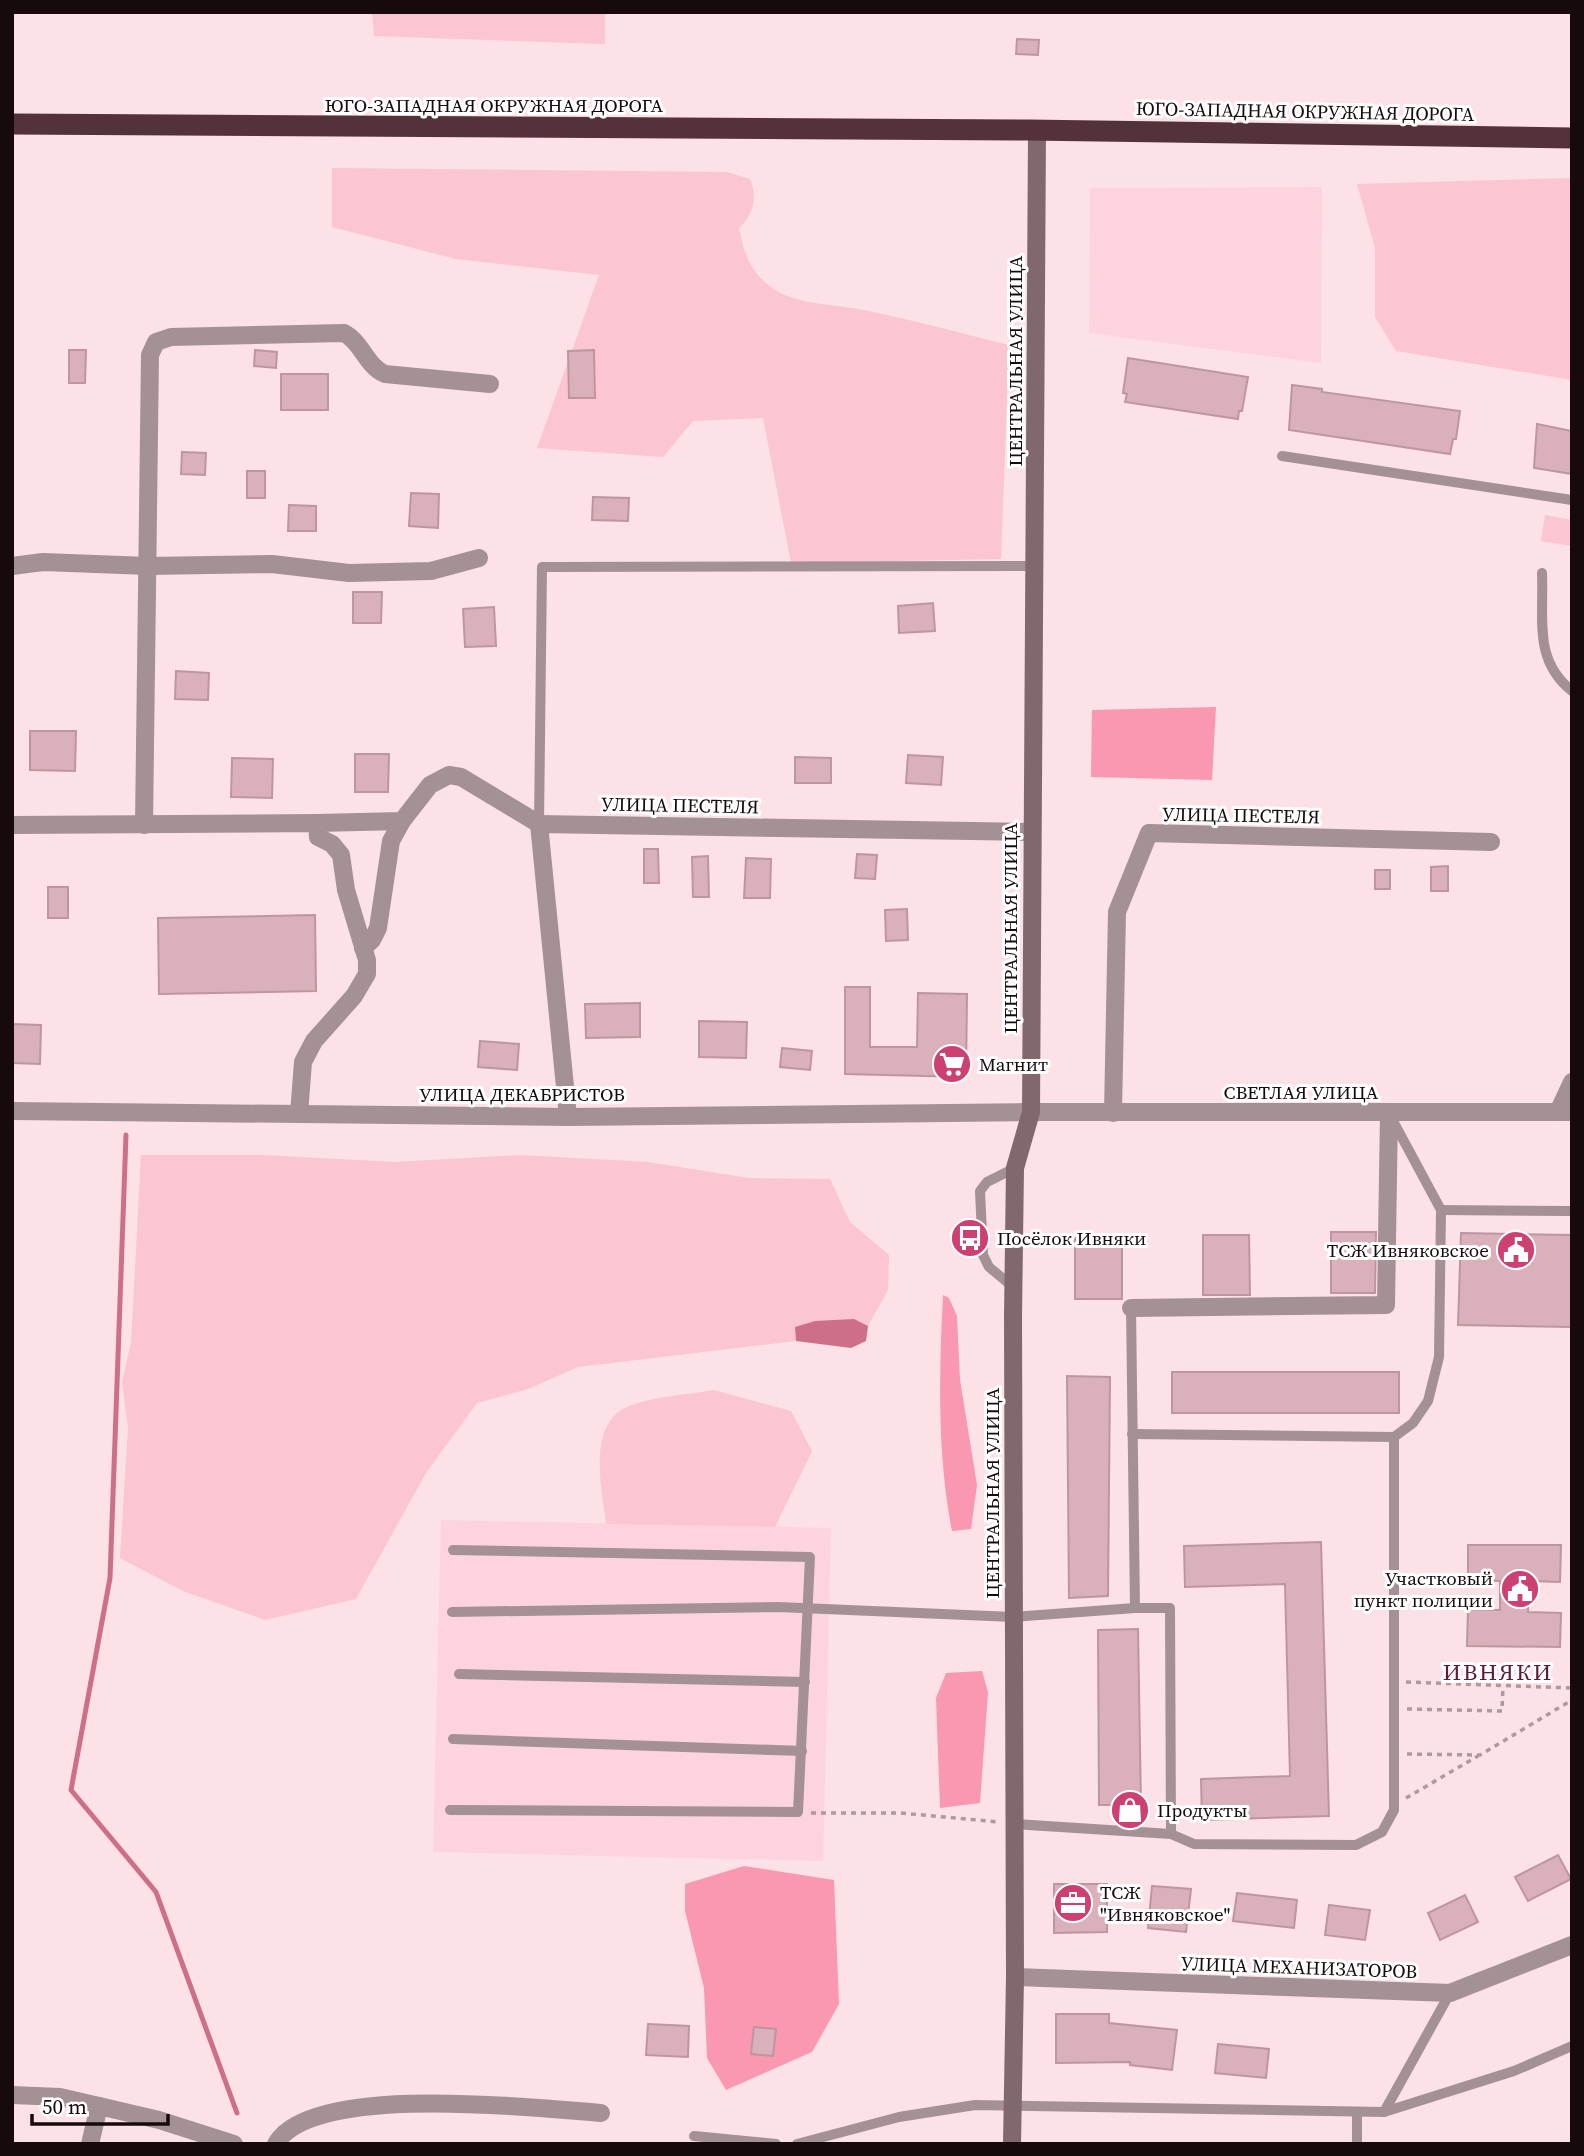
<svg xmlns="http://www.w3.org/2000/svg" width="1584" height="2156" viewBox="0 0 1584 2156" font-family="'Source Serif 4',serif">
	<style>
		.built { fill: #fdd4dd }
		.green { fill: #fbc5d2 }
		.forest { fill: #fa97b1 }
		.water { fill: #cd6f89 }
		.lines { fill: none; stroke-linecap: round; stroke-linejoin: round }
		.stream { stroke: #cd6f89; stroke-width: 5 }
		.building { fill: #dab0ba; stroke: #be969f; stroke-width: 2 }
		.path { stroke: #af999e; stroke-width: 3.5; stroke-dasharray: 5 5; stroke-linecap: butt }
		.lane { stroke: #a49195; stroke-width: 10 }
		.street { stroke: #a49195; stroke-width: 18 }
		.secondary { stroke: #81686d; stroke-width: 18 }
		.highway { stroke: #53323a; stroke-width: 21 }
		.labels { text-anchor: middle; stroke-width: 6; stroke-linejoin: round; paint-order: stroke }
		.street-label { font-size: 19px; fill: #170a0d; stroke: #fff }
		.poi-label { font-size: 19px; fill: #170a0d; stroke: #fff; text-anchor: start }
		.quarter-label { font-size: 23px; letter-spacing: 2px; fill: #5e1b32; stroke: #fff }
	</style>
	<rect width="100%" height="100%" fill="#fce1e7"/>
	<g class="built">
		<polygon points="1322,187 1321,363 1089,333 1090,188"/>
		<polygon points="441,1520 831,1528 823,1861 433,1852"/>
	</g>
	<g class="green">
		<polygon points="372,12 605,12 605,44 374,36"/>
		<path d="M332,168L727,172L750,179C758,197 753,216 739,228C744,253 750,272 771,287C794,305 836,304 864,310C912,320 961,333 1009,345L1001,559L791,563L763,418L693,421L663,457L537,448L599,275L456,259L332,227Z"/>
		<polygon points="1572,178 1572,380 1396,351 1375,317 1375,248 1357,184"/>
		<polygon points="1545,515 1572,520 1572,546 1541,541"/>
		<polygon points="141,1155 265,1155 394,1162 520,1155 648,1162 749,1178 830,1179 850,1222 889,1255 888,1290 868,1326 853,1319 795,1327 796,1341 578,1367 528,1389 477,1403 426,1473 356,1599 265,1620 183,1591 120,1558 128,1428 122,1382 131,1343"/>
		<path d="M714,1390L791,1411L812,1451L775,1527L606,1524C602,1489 586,1423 629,1406C655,1396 687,1395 714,1390Z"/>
	</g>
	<g class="forest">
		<polygon points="1216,707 1212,780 1091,777 1092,710"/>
		<path d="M943,1295L949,1298L957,1316L960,1380L977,1485L971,1529L952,1531C937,1455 939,1373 943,1295Z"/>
		<polygon points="982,1671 988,1692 980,1803 940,1808 936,1698 946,1673"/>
		<polygon points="744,1866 834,1880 839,2004 812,2052 726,2090 707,2058 704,1988 685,1911 685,1884"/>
	</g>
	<polygon class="water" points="854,1319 868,1326 866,1341 851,1348 796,1341 795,1327 815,1321"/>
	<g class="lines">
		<polyline class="stream" points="126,1135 110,1578 71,1790 156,1892 237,2113"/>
	</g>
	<g class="building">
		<polygon points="1017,39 1039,40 1038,55 1016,54"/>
		<polygon points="69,350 86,350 85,383 69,383"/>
		<polygon points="255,350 277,352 276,368 254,366"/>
		<polygon points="594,350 595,398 569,398 568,351"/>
		<polygon points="1128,358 1248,377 1242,411 1239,411 1238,419 1125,402 1127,394 1123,393"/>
		<rect x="281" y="374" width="47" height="36"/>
		<polygon points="1292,385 1322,389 1322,392 1460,411 1456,439 1453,439 1450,454 1289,430"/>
		<polygon points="1537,424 1572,431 1572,474 1534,468"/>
		<polygon points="182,452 206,453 205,475 181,474"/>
		<rect x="247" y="471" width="18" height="27"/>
		<polygon points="411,493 439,494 438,528 409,526"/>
		<polygon points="593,497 629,498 628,521 592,520"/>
		<polygon points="289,505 316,506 316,531 288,531"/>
		<polygon points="353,592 382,592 381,623 353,623"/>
		<polygon points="933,603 935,631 899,633 898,606"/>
		<polygon points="494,607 496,646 465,647 463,609"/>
		<polygon points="176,671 209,673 208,700 175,699"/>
		<polygon points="30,731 76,731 75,771 30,770"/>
		<polygon points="355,754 389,754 388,792 355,792"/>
		<polygon points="908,755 943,757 941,785 906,783"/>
		<polygon points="795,757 831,758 831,783 795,783"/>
		<polygon points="232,758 273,759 272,798 231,797"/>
		<polygon points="644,849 658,849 659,883 644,883"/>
		<polygon points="857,854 877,855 875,879 855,878"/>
		<polygon points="708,856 709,897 693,897 692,857"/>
		<polygon points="746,858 771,859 770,898 744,898"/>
		<polygon points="1448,866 1448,891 1431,891 1431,867"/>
		<rect x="1375" y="870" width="15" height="19"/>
		<rect x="48" y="887" width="20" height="31"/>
		<polygon points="907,909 908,940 886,941 885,910"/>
		<polygon points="315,915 316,991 159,994 158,918"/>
		<polygon points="845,987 870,987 870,1047 917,1047 918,993 967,994 966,1077 845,1074"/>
		<polygon points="640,1003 640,1037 586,1038 585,1004"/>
		<polygon points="699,1021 747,1022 746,1058 699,1057"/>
		<polygon points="12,1024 41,1025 40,1064 12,1063"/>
		<polygon points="480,1041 519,1044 517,1070 478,1067"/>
		<polygon points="782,1048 812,1051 810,1070 780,1067"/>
		<polygon points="1331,1232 1376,1232 1375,1293 1331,1293"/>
		<polygon points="1461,1233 1572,1235 1572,1327 1458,1325"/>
		<polygon points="1203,1235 1249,1235 1250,1295 1203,1295"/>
		<rect x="1075" y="1238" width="47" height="61"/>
		<rect x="1172" y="1372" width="227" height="41"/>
		<polygon points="1067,1376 1110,1377 1108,1596 1069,1598"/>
		<polygon points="1321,1542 1329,1816 1202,1820 1201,1779 1290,1776 1285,1584 1185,1587 1184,1546"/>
		<polygon points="1468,1545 1561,1545 1560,1582 1529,1581 1528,1612 1561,1613 1560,1647 1467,1646 1468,1609 1500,1610 1500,1581 1468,1580"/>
		<polygon points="1138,1629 1141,1805 1099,1805 1098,1630"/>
		<polygon points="1558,1855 1571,1879 1528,1901 1515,1877"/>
		<polygon points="1054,1884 1107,1884 1107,1932 1054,1933"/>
		<polygon points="1152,1886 1191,1889 1186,1932 1148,1928"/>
		<polygon points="1237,1893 1297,1900 1294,1928 1233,1921"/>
		<polygon points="1465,1895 1478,1922 1440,1940 1428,1913"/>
		<polygon points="1329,1905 1370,1910 1365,1940 1325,1935"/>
		<polygon points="1056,2014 1109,2014 1109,2023 1177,2030 1172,2070 1130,2065 1130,2062 1056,2063"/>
		<polygon points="648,2024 689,2026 688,2057 646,2055"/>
		<polygon points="754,2027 776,2029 773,2056 751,2054"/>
		<polygon points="1218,2044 1269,2049 1266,2078 1215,2073"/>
	</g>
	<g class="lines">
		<g class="path">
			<polyline points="1406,1682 1572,1688"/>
			<polyline points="1407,1709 1502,1711 1503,1686"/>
			<polyline points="1407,1754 1480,1755 1572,1700"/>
			<polyline points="1406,1798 1478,1756"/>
			<polyline points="811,1813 901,1813 999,1822"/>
		</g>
		<g class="lane">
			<polyline points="1282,456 1572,500"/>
			<path d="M1542,573C1544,619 1533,660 1572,691"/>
			<polyline points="539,824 542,567 1035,566"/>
			<polyline points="1392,1119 1441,1210 1439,1357 1428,1401 1413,1423 1394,1437"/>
			<polyline points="1441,1210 1572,1211"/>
			<polyline points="1013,1287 989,1267 983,1255 980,1191 987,1182 1015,1168"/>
			<polyline points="1132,1434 1394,1437 1394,1810 1382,1832 1356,1845 1194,1844 1171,1834"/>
			<polyline points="452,1612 778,1607 1013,1617 1135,1608"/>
			<polyline points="459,1674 805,1682"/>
			<polyline points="453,1739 802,1751"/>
			<polyline points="450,1810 798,1812 810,1557 453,1550"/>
			<polyline points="1014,1824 1171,1834 1170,1608 1135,1608 1131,1308"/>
			<polyline points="1384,2112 1450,1993"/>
			<polyline points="694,2136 776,2144"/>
			<polyline points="797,2144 899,2117 975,2105 1384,2112 1514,2071 1572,2046"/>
			<polyline points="1357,2144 1357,2113"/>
		</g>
		<g class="street">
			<polyline points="12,566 43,562 148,566 272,564 349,573 431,571 479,558"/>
			<polyline points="317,823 402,821 430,785 449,775 461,777 539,824 568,1117"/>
			<polyline points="539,824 1031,832"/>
			<polyline points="12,825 317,823 318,837 332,844 341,855 346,890 367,960 367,974 354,996 314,1041 303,1062 299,1114"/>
			<path d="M144,825L150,355L156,342L171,337L344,333C362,342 366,366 385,374L490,384"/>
			<polyline points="363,948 372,940 378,928 391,841 402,821"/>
			<polyline points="12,1111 568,1117 1031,1112 1572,1112"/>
			<polyline points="1558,1112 1572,1082"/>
			<polyline points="1113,1113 1117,912 1149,833 1491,842"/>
			<polyline points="1131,1308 1386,1305 1389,1112"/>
			<polyline points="1015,1977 1450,1993 1572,1945"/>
			<polyline points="12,2095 60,2097 99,2106"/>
			<polyline points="90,2144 99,2106 159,2120 234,2144"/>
			<path d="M276,2144C310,2082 537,2108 601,2113"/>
		</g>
		<polyline class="secondary" points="1012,2144 1015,1977 1013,1316 1015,1168 1031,1112 1037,131"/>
		<polyline class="highway" points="12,124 1028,130 1572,138"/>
	</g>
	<defs>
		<g id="supermarket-disc" transform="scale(2.0125)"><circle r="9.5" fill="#cc4072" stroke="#fff"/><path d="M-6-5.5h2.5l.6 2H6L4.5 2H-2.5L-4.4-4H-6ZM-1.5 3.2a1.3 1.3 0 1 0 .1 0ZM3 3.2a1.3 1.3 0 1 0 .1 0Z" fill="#fff"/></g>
		<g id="bus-disc" transform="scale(2.0125)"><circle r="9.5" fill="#cc4072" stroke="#fff"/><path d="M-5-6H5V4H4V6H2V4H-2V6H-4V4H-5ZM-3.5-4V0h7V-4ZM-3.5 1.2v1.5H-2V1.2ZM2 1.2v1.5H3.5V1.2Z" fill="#fff"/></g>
		<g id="civic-disc" transform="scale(2.0125)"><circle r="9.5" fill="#cc4072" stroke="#fff"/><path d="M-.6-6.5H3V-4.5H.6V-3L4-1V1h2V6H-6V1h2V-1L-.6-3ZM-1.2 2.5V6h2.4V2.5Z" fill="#fff"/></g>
		<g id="shop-disc" transform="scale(2.0125)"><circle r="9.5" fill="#cc4072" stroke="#fff"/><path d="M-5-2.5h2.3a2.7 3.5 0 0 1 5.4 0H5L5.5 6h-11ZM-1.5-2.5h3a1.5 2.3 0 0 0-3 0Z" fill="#fff"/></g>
		<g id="office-disc" transform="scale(2.0125)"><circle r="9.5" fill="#cc4072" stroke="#fff"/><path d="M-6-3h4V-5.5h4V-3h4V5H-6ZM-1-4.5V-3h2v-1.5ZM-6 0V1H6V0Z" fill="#fff"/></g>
	</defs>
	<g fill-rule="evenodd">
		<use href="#supermarket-disc" x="952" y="1064"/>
		<use href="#bus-disc" x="970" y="1238"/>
		<use href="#civic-disc" x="1516" y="1250"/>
		<use href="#civic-disc" x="1520" y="1589"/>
		<use href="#shop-disc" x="1130" y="1810"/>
		<use href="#office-disc" x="1073" y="1903"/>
	</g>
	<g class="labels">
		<g class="street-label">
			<text x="494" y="112">ЮГО-ЗАПАДНАЯ ОКРУЖНАЯ ДОРОГА</text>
			<text transform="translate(1305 111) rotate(1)" y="7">ЮГО-ЗАПАДНАЯ ОКРУЖНАЯ ДОРОГА</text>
			<text transform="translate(1015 361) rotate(-90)" y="7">ЦЕНТРАЛЬНАЯ УЛИЦА</text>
			<text transform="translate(680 805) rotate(1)" y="7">УЛИЦА ПЕСТЕЛЯ</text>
			<text transform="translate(1241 815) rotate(1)" y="7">УЛИЦА ПЕСТЕЛЯ</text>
			<text transform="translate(1010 928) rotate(-90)" y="7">ЦЕНТРАЛЬНАЯ УЛИЦА</text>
			<text x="1301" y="1099">СВЕТЛАЯ УЛИЦА</text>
			<text x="522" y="1101">УЛИЦА ДЕКАБРИСТОВ</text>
			<text transform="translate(992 1493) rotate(-90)" y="7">ЦЕНТРАЛЬНАЯ УЛИЦА</text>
			<text transform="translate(1299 1967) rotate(2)" y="7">УЛИЦА МЕХАНИЗАТОРОВ</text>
		</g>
		<g class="poi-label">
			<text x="979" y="1071">Магнит</text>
			<text x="997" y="1245">Посёлок Ивняки</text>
			<text x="1489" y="1257" text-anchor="end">ТСЖ Ивняковское</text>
			<text x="1493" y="1585" text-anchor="end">Участковый<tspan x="1493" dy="22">пункт полиции</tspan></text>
			<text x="1157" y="1817">Продукты</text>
			<text x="1100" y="1899">ТСЖ<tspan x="1100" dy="22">"Ивняковское"</tspan></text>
		</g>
		<g class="quarter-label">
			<text x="1498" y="1680">ИВНЯКИ</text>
		</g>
	</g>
	<rect width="1584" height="2156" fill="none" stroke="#170a0d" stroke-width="28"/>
	<path d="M32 2114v10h136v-10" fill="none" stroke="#170a0d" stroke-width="3.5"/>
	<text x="42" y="2114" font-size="21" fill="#170a0d" stroke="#ffffff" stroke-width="5" paint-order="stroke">50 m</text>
</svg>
